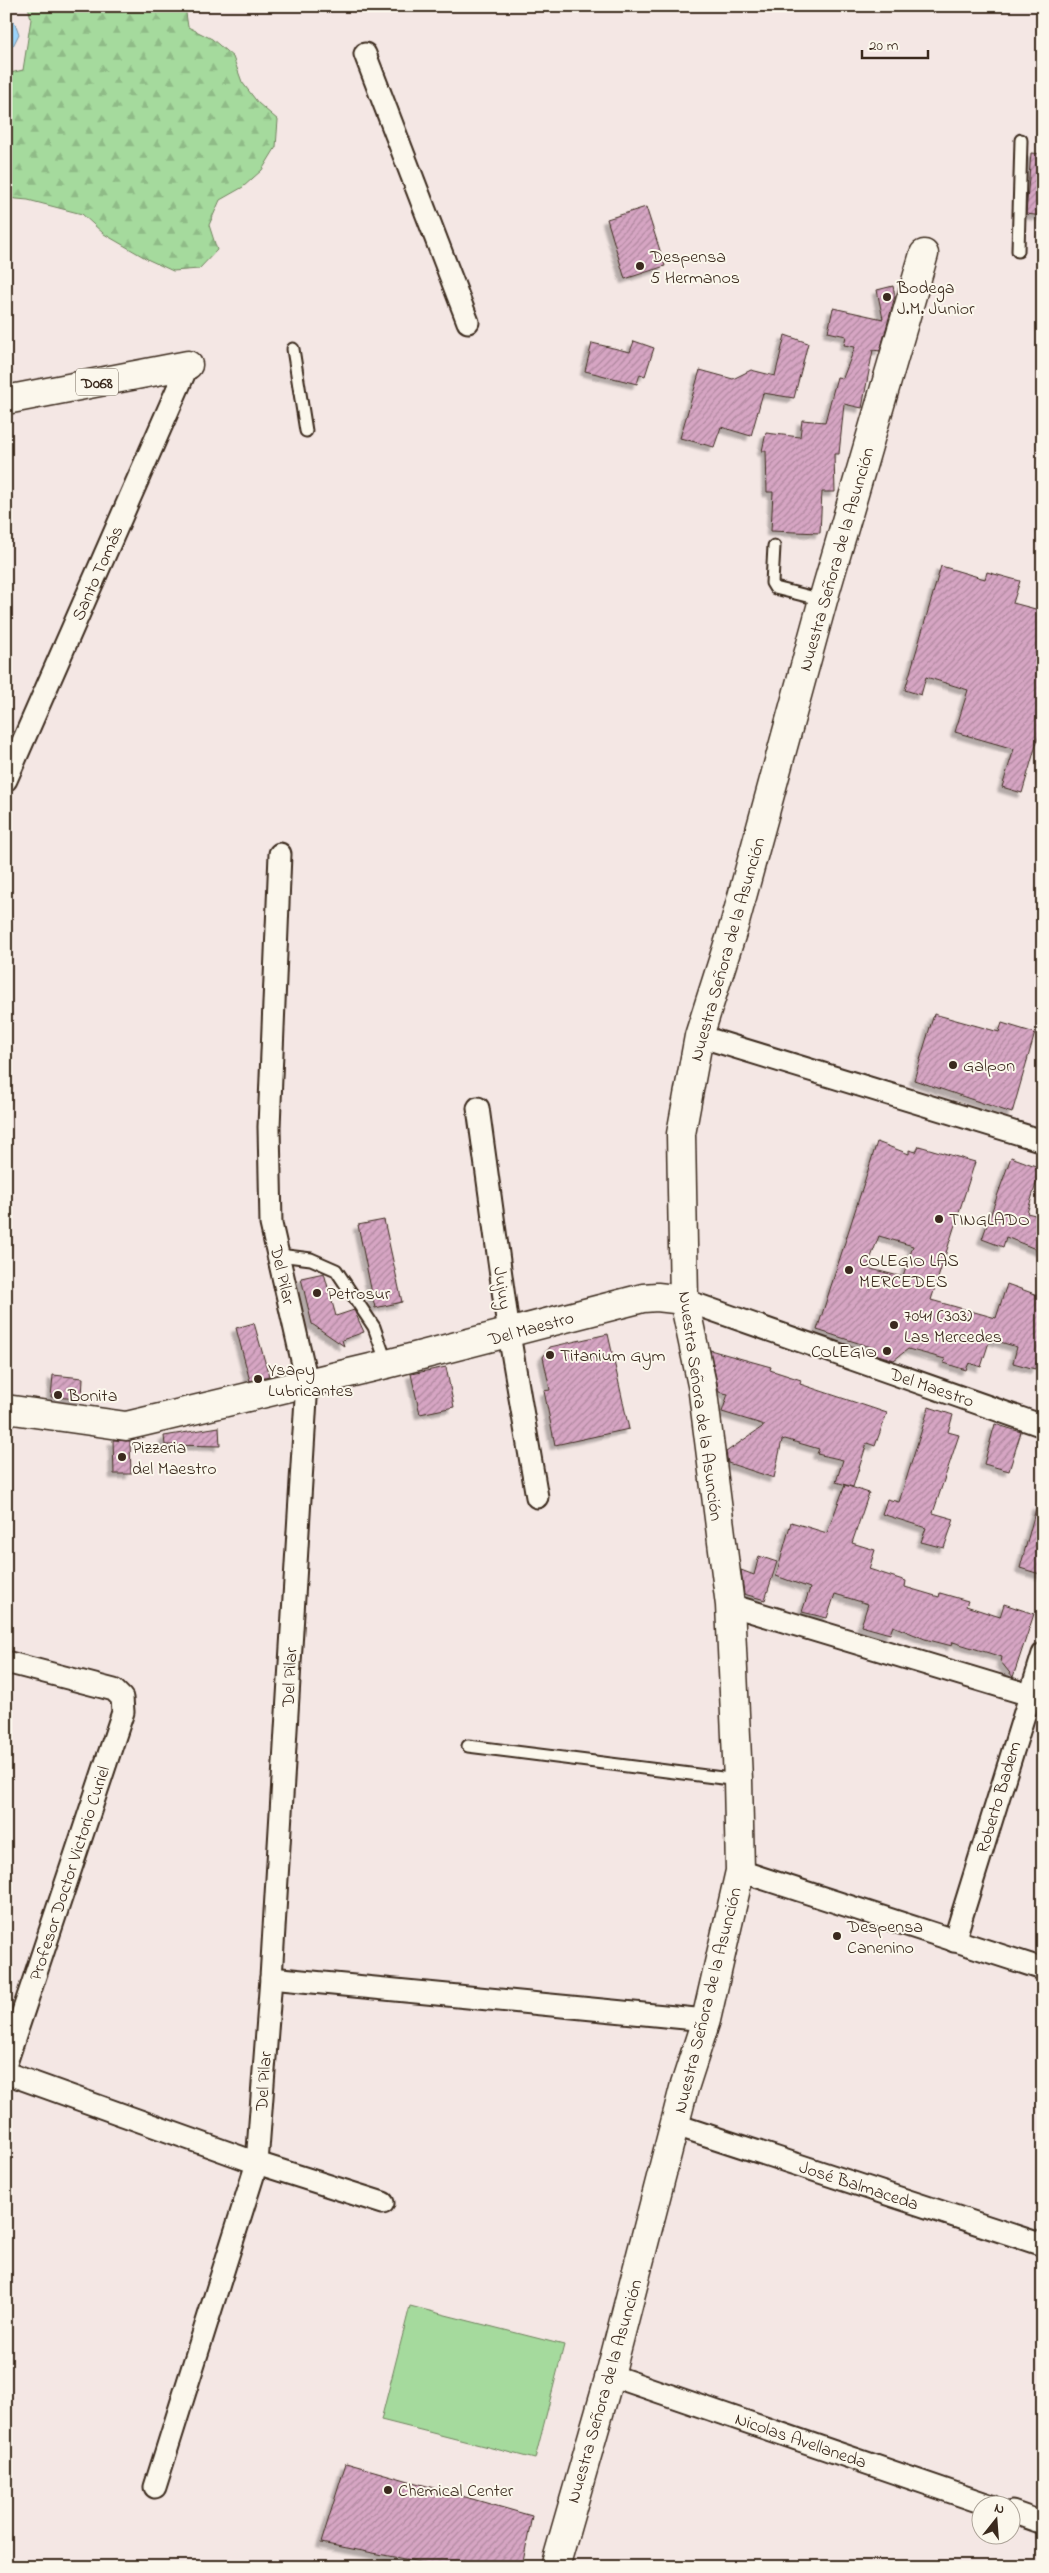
<svg xmlns="http://www.w3.org/2000/svg" width="1049" height="2573" viewBox="0 0 1049 2573" font-family="'Indie Flower',sans-serif">
	<style>
		.forest { fill: url(#forest-firs); stroke: #70825e }
		.pitch { fill: #a5da9d; stroke: #70825e }
		.water { fill: #9cd4fb; stroke: #7590a3 }
		.building { fill: url(#building-hatch); stroke: #3b2a1e; fill-rule: evenodd; filter: url(#shadow) }
		.lines { fill: none; stroke-linecap: round; stroke-linejoin: round }
		.service-casing { stroke: #3b2a1e; stroke-width: 15 }
		.minor-casing { stroke: #3b2a1e; stroke-width: 25 }
		.tertiary-casing { stroke: #3b2a1e; stroke-width: 31 }
		.primary-casing { stroke: #3b2a1e; stroke-width: 31 }
		.service { stroke: #fbf7ec; stroke-width: 11 }
		.minor { stroke: #fbf7ec; stroke-width: 21 }
		.tertiary { stroke: #fbf7ec; stroke-width: 28 }
		.primary { stroke: #fbf7ec; stroke-width: 28 }
		.poi-dot { fill: #3b2a1e; stroke: #fbf7ec; stroke-width: 2 }
		.labels { text-anchor: middle; stroke-width: 4; stroke-linejoin: round; paint-order: stroke }
		.shield { fill: #fbf7ec; stroke: #75685c; stroke-width: 1 }
		.shield-label { font-size: 16px; font-weight: bold; fill: #3b2a1e }
		.poi-label { font-size: 18px; fill: #3b2a1e; stroke: #fbf7ec; text-anchor: start }
		.street-label { font-size: 18px; fill: #3b2a1e; stroke: #fbf7ec }
	</style>
	<defs>
		<pattern id="forest-firs" width="22" height="20" patternUnits="userSpaceOnUse" patternTransform="scale(1.25)"><rect width="22" height="20" fill="#a5da9d"/><path d="M5 1l3.5 6h-7zM16 11l3.5 6h-7z" fill="#8fbb87"/></pattern>
		<pattern id="building-hatch" width="6" height="6" patternUnits="userSpaceOnUse" patternTransform="scale(1.25)"><rect width="6" height="6" fill="#d6a5c3"/><path d="M-1 1l2-2M0 6l6-6M5 7l2-2" fill="none" stroke="#af879e"/></pattern>
		<filter id="shadow"><feDropShadow dx="-4.5" dy="4.5" stdDeviation="1" flood-color="#0004"/></filter>
	</defs>
	<rect width="100%" height="100%" fill="#f4e7e4"/>
	<filter id="ink" filterUnits="userSpaceOnUse"><feTurbulence type="fractalNoise" baseFrequency=".02" numOctaves="2"/><feDisplacementMap in="SourceGraphic" scale="10" xChannelSelector="R" yChannelSelector="G"/><feConvolveMatrix kernelMatrix="1 2 1 2 8 2 1 2 1" color-interpolation-filters="sRGB"/></filter>
	<g filter="url(#ink)">
		<polygon class="forest" points="28,6 185,6 188,27 212,39 233,57 242,82 258,103 278,120 276,147 262,170 243,187 220,200 209,225 217,250 199,269 173,271 149,260 104,234 82,214 28,200 6,198 6,74 23,70 31,19"/>
		<polygon class="pitch" points="410,2306 564,2345 535,2459 381,2420"/>
		<polygon class="water" points="6,15 15,23 19,34 13,46 6,50"/>
		<g class="building">
			<polygon points="1031,153 1043,154 1043,216 1026,214"/>
			<polygon points="646,207 665,266 625,279 607,219"/>
			<polygon points="893,286 895,296 880,351 873,350 862,408 844,404 839,454 834,454 835,492 822,492 820,533 771,531 773,492 767,492 766,451 762,451 766,433 800,437 802,420 825,422 837,377 843,378 855,347 844,345 846,336 828,332 833,308 883,319 877,290"/>
			<polygon points="785,335 808,343 794,398 763,393 751,436 721,427 714,447 680,438 700,370 733,379 751,370 775,376"/>
			<polygon points="634,341 654,348 645,376 640,374 637,384 585,371 592,343 630,352"/>
			<polygon points="941,566 985,579 987,572 1020,581 1013,603 1043,611 1043,721 1022,793 1002,787 1014,749 955,732 968,690 926,677 921,695 905,690"/>
			<polygon points="934,1014 999,1032 1002,1023 1035,1033 1012,1113 914,1080"/>
			<path d="M877,1142L909,1154V1150L916,1152L919,1146L975,1162L931,1300L996,1318L1007,1284L1043,1297V1345L1035,1369L1013,1363L1017,1347L990,1339L981,1367L969,1363L966,1370L944,1363L945,1359L908,1349L894,1360L872,1353L874,1348L817,1330ZM879,1236L913,1246L903,1277L867,1268Z"/>
			<polygon points="1011,1157 1041,1168 1027,1213 1043,1217 1043,1252 1006,1237 1003,1247 982,1239"/>
			<polygon points="384,1220 402,1302 375,1308 358,1225"/>
			<polygon points="324,1273 336,1316 354,1310 364,1332 342,1340 344,1346 312,1324 301,1278"/>
			<polygon points="254,1323 269,1376 250,1381 236,1328"/>
			<polygon points="608,1334 629,1429 555,1445 544,1391 550,1390 543,1357 550,1347"/>
			<polygon points="710,1350 771,1367 770,1370 801,1380 800,1384 887,1413 875,1446 867,1443 853,1487 836,1482 843,1460 817,1454 819,1449 785,1439 782,1440 774,1478 728,1463 726,1452 765,1425 722,1412 728,1394 719,1392"/>
			<polygon points="446,1367 454,1407 420,1414 411,1374"/>
			<polygon points="53,1375 83,1378 82,1399 51,1397"/>
			<polygon points="929,1407 953,1415 948,1432 959,1435 933,1513 954,1519 944,1548 921,1542 926,1528 882,1514 887,1499 899,1502"/>
			<polygon points="995,1424 1021,1432 1009,1471 984,1464"/>
			<polygon points="219,1427 220,1446 165,1445 164,1436"/>
			<polygon points="113,1440 130,1441 131,1474 114,1474"/>
			<polygon points="845,1485 869,1493 852,1543 875,1550 869,1569 906,1581 905,1587 939,1597 940,1593 968,1601 966,1606 1000,1617 1004,1604 1034,1614 1013,1677 1001,1662 1002,1657 953,1642 952,1646 925,1639 893,1626 890,1634 861,1626 868,1604 835,1594 827,1618 802,1612 810,1588 776,1576 791,1522 827,1533"/>
			<polygon points="1037,1505 1043,1506 1043,1575 1020,1568"/>
			<polygon points="759,1556 777,1562 765,1600 744,1594 741,1570 754,1575"/>
			<polygon points="346,2463 532,2516 522,2567 446,2567 321,2543"/>
		</g>
		<g class="lines">
			<g class="service-casing">
				<g id="service">
					<polyline points="1018,251 1021,140"/>
					<polyline points="293,349 306,431"/>
					<polyline points="774,546 772,583 775,588 823,600"/>
					<polyline points="279,1255 311,1259 336,1270 374,1327 387,1364"/>
					<polyline points="468,1746 738,1780"/>
				</g>
			</g>
			<g class="minor-casing">
				<g id="minor">
					<polyline points="365,54 468,322"/>
					<polyline points="6,780 188,365"/>
					<polyline points="699,1036 1043,1141"/>
					<polyline points="478,1108 509,1334 537,1497"/>
					<polyline points="684,1300 1043,1426"/>
					<polyline points="730,1605 1043,1699"/>
					<polyline points="6,1662 114,1690 122,1698 123,1712 6,2063"/>
					<polyline points="740,1871 1043,1969"/>
					<polyline points="954,1941 1043,1654"/>
					<polyline points="271,1978 706,2020"/>
					<polyline points="6,2073 257,2163 383,2203"/>
					<polyline points="676,2125 1043,2245"/>
					<polyline points="610,2375 992,2506"/>
					<polyline points="155,2487 257,2163 271,1978 307,1382 271,1224 269,1127 280,854"/>
					<polyline points="1012,2512 1043,2523"/>
				</g>
			</g>
			<g class="tertiary-casing">
				<g id="tertiary">
					<polyline points="6,1409 126,1426 387,1364 643,1298 657,1297 684,1300"/>
					<polyline points="555,2567 610,2375 684,2088 706,2020 740,1871 738,1780 730,1605 702,1385 684,1300 681,1134 699,1036 734,926 823,600 924,254"/>
				</g>
			</g>
			<g class="primary-casing">
				<polyline id="primary" points="6,400 188,365"/>
			</g>
			<use href="#service" class="service"/>
			<use href="#minor" class="minor"/>
			<use href="#tertiary" class="tertiary"/>
			<use href="#primary" class="primary"/>
		</g>
	</g>
	<g class="poi-dot">
		<circle cx="640" cy="266" r="5"/>
		<circle cx="887" cy="297" r="5"/>
		<circle cx="953" cy="1065" r="5"/>
		<circle cx="939" cy="1219" r="5"/>
		<circle cx="849" cy="1270" r="5"/>
		<circle cx="317" cy="1293" r="5"/>
		<circle cx="894" cy="1325" r="5"/>
		<circle cx="887" cy="1351" r="5"/>
		<circle cx="550" cy="1355" r="5"/>
		<circle cx="258" cy="1379" r="5"/>
		<circle cx="58" cy="1395" r="5"/>
		<circle cx="122" cy="1457" r="5"/>
		<circle cx="837" cy="1936" r="5"/>
		<circle cx="388" cy="2490" r="5"/>
	</g>
	<g class="labels">
		<rect class="shield" x="76" y="368.5" width="42" height="27" rx="4"/>
		<g class="shield-label">
			<text x="97" y="388">D068</text>
		</g>
		<g class="poi-label">
			<text x="650" y="262">Despensa<tspan x="650" dy="21">5 Hermanos</tspan></text>
			<text x="897" y="293">Bodega<tspan x="897" dy="21">J.M. Junior</tspan></text>
			<text x="963" y="1071">Galpon</text>
			<text x="949" y="1225">TINGLADO</text>
			<text x="859" y="1266">COLEGIO LAS<tspan x="859" dy="21">MERCEDES</tspan></text>
			<text x="327" y="1299">Petrosur</text>
			<text x="904" y="1321">7041 (303)<tspan x="904" dy="21">Las Mercedes</tspan></text>
			<text x="877" y="1357" text-anchor="end">COLEGIO</text>
			<text x="560" y="1361">Titanium Gym</text>
			<text x="268" y="1375">Ysapy<tspan x="268" dy="21">Lubricantes</tspan></text>
			<text x="68" y="1401">Bonita</text>
			<text x="132" y="1453">Pizzeria<tspan x="132" dy="21">del Maestro</tspan></text>
			<text x="847" y="1932">Despensa<tspan x="847" dy="21">Canenino</tspan></text>
			<text x="398" y="2496">Chemical Center</text>
		</g>
		<g class="street-label">
			<text transform="translate(836 559) rotate(-74)" y="6">Nuestra Señora de la Asunción</text>
			<text transform="translate(97 573) rotate(-66)" y="6">Santo Tomás</text>
			<text transform="translate(727 949) rotate(-74)" y="6">Nuestra Señora de la Asunción</text>
			<text transform="translate(283 1275) rotate(77)" y="6">Del Pilar</text>
			<text transform="translate(503 1288) rotate(82)" y="6">Jujuy</text>
			<text transform="translate(531 1328) rotate(-15)" y="6">Del Maestro</text>
			<text transform="translate(932 1387) rotate(19)" y="6">Del Maestro</text>
			<text transform="translate(701 1406) rotate(82)" y="6">Nuestra Señora de la Asunción</text>
			<text transform="translate(289 1677) rotate(-87)" y="6">Del Pilar</text>
			<text transform="translate(998 1797) rotate(-73)" y="6">Roberto Badem</text>
			<text transform="translate(69 1873) rotate(-72)" y="6">Profesor Doctor Victorio Curiel</text>
			<text transform="translate(707 2000) rotate(-76)" y="6">Nuestra Señora de la Asunción</text>
			<text transform="translate(263 2081) rotate(-86)" y="6">Del Pilar</text>
			<text transform="translate(859 2185) rotate(18)" y="6">José Balmaceda</text>
			<text transform="translate(604 2391) rotate(-74)" y="6">Nuestra Señora de la Asunción</text>
			<text transform="translate(801 2440) rotate(19)" y="6">Nicolas Avellaneda</text>
		</g>
	</g>
	<rect width="1049" height="2573" fill="none" stroke="#fbf7ec" stroke-width="25"/>
	<rect x="12" y="12" width="1024" height="2548" fill="none" stroke="#3b2a1e" stroke-width="2" filter="url(#ink)"/>
	<g transform="translate(996 2520) rotate(17)"><circle r="24" fill="#fbf7ec" stroke="#aea59a"/>
	<path d="M0-4L9 19L0 12L-9 19Z" fill="#3b2a1e"/>
	<text y="-8" font-size="14" font-weight="bold" text-anchor="middle" fill="#3b2a1e">N</text>
	</g>
	<path d="M862 50v8h66v-8" fill="none" stroke="#3b2a1e" stroke-width="2.5"/>
	<text x="869" y="50" font-size="15" fill="#3b2a1e" stroke="#fbf7ec" stroke-width="4" paint-order="stroke">20 m</text>
</svg>
